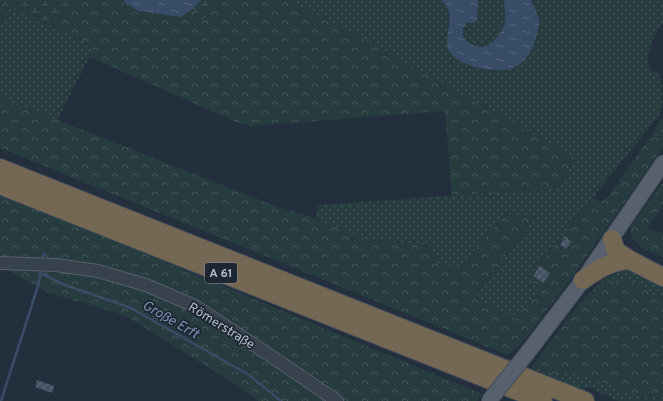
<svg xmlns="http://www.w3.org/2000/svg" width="663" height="401" viewBox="0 0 663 401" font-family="Overpass,sans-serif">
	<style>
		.grass { fill: url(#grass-dots) }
		.forest { fill: url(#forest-crowns) }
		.wetland { fill: url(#wetland-marsh) }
		.water { fill: url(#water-ripples) }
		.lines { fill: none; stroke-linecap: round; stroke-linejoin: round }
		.stream { stroke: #394c67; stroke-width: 2.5 }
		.building { fill: url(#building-cross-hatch) }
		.minor-casing { stroke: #565f6c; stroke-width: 14 }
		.major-casing { stroke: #414a57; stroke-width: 17 }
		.highway-casing { stroke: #434c59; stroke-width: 20 }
		.minor { stroke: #38414e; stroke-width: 12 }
		.major { stroke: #56606e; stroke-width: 15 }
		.highway { stroke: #746855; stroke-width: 18 }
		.major-bridge-casing { stroke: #414a57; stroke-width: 17; stroke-linecap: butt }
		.major-bridge { stroke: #56606e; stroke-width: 15 }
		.labels { text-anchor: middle; stroke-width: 3.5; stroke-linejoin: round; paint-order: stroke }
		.shield { fill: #1d2633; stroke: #878f9c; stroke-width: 1 }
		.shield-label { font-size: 12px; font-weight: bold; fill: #b4bcc9 }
		.street-label { font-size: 13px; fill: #b4bcc9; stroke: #1d2633 }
		.water-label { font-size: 14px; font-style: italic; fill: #7c92b1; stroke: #1d2633 }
	</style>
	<defs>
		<pattern id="grass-dots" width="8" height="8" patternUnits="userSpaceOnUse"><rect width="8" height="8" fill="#263c3f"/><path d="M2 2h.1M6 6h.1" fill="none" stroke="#435659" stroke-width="1.8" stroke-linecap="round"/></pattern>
		<pattern id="forest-crowns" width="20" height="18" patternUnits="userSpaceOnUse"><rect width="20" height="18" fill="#263c3f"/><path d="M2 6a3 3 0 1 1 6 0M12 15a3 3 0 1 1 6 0" fill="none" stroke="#435659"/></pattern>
		<pattern id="wetland-marsh" width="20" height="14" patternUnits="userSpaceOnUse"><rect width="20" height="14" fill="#263c3f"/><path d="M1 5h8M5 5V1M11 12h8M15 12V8" fill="none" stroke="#435659"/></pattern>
		<pattern id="water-ripples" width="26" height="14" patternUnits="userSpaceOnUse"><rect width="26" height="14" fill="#394c67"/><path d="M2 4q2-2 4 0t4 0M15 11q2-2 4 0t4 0" fill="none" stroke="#53647b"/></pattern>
		<pattern id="building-cross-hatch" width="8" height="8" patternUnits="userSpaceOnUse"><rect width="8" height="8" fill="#455162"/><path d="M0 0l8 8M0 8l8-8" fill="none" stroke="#5d6877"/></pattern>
	</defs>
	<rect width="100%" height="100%" fill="#242f3e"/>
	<g class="grass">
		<path d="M287,0H442C456,16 444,29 448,47C448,49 450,54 452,55C455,58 481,69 486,70C495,73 507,69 516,66L532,2L531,0H663V23L654,37L647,58L650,69L660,75C663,88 663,102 660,114L528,278L540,288L515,319L474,298L536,216L507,214L458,269L437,263L431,246L364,239L315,218L319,205L558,188L575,158C480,103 384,50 287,0Z"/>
		<path d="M478,0H504C504,7 506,15 505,22C503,33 490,48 479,47C472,46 468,42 463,37V28L468,22L477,21Z"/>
		<polygon points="9,7 95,46 57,121 0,97 0,26"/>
		<polygon points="617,265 663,281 663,300 656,296 593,292 579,304 602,281 616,272"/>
		<polygon points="532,366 559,376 571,370 633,394 663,398 663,401 618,401 587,387 583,390 531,368"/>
	</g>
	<g class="forest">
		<polygon points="68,0 124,0 126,3 138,11 155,14 181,16 193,9 200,20 219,3 218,0 286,0 358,36 471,99 575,158 558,188 452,196 445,111 250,126 241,124 90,57 94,46 47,24 66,7"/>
		<polygon points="0,3 9,7 0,26"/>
		<polygon points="0,97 278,207 315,218 364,239 431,246 437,263 458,269 507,214 536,215 474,298 515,319 540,288 527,279 593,198 600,202 608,197 663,118 663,147 572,277 522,343 508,355 0,148"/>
		<path d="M663,182V204L647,229L663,233V257C648,251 630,245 630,228Z"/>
		<polygon points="0,193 482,394 477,401 258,401 246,391 126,316 49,293 0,266"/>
		<polygon points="627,281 637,285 663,300 663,398 633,394 571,370 559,376 532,366 579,304 606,284"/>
	</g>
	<g class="wetland">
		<polygon points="0,0 68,0 66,7 47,24 0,3"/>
		<polygon points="201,0 218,0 219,3 210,16 200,20 193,9"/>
	</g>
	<g class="water">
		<polygon points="124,0 201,0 193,9 181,17 138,11 126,3"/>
		<path d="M442,0H478L477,21L474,23L468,22L463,28V37C468,42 472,46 479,47C490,48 503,33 505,22C506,15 504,7 504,0H531C533,6 538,13 539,20C540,27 537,34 535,41C533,46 531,53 527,57C512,79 472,70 454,57C440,46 452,27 449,13C448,8 445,3 442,0Z"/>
	</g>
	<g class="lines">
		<g class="stream">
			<polyline points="43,261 44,253"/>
			<polyline points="40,273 65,285 131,308 249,375 281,401"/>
			<polyline points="1,401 39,283 41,268"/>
		</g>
	</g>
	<g class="building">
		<polygon points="565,237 571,242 566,249 560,245"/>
		<polygon points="540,266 550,273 543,283 533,276"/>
		<polygon points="37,380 54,386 52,393 35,387"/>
	</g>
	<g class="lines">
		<g class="minor-casing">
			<polyline id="minor" points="0,263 56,265 98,271 146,285 195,306 265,352 337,401"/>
		</g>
		<g class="major-casing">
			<polyline id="major" points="528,352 583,280 663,163"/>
		</g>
		<g class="highway-casing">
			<g id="highway">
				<polyline points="0,168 585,401"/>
				<polyline points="0,185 543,401"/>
				<polyline points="612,239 616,251 630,260 663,277"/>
				<path d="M583,280C598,269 611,261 630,260"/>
			</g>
		</g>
		<use href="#minor" class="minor"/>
		<use href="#major" class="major"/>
		<use href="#highway" class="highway"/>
		<g class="major-bridge-casing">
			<polyline id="major-bridge" points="489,401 528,352"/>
		</g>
		<use href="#major-bridge" class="major-bridge"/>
	</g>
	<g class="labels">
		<rect class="shield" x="205" y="263" width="32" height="20" rx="3"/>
		<g class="shield-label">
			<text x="221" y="277">A 61</text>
		</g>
		<g class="street-label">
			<text transform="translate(222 325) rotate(32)" y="5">Römerstraße</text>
		</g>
		<g class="water-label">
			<text transform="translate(171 319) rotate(30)" y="5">Große Erft</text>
		</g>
	</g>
</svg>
